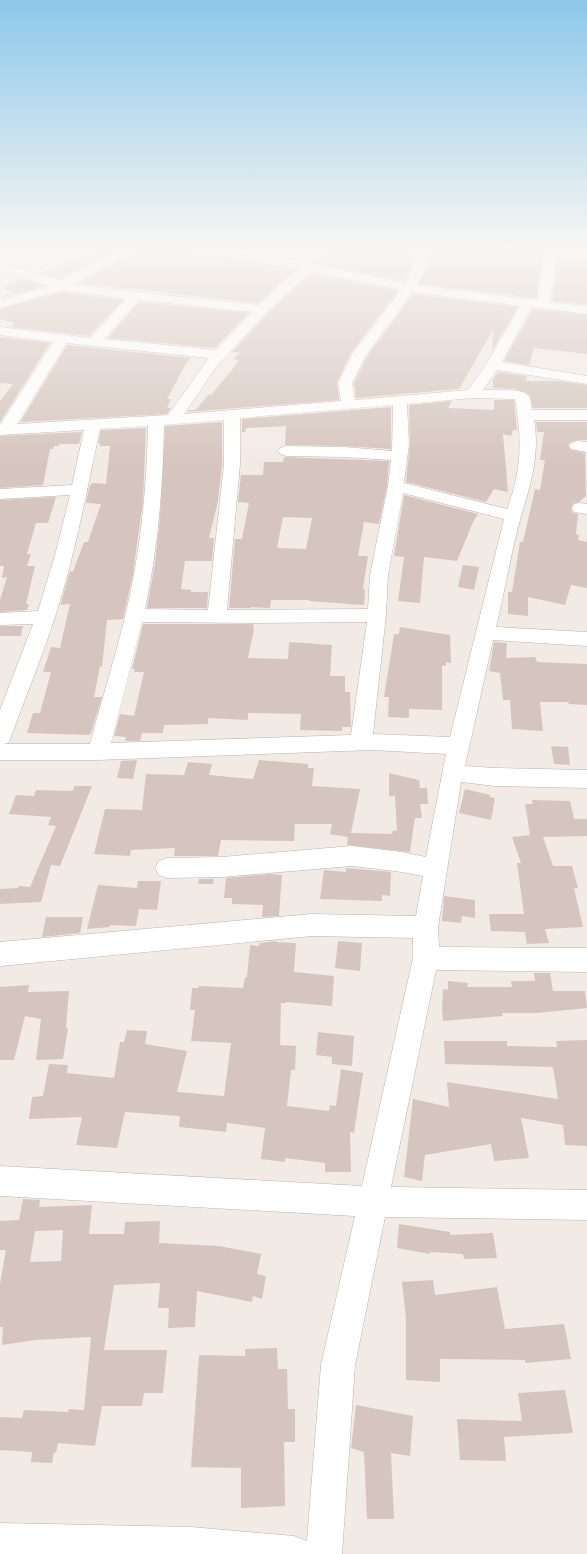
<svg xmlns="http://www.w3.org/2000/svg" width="587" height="1554" viewBox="0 0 587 1554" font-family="'Nunito Sans',sans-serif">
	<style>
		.building { fill: #d6c5be; fill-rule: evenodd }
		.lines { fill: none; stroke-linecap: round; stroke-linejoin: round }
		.minor-casing { stroke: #bfb2ab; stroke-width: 1 }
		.minor { fill: #fff; fill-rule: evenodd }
	</style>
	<rect width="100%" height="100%" fill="#f2eae5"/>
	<g class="building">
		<polygon points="103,249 119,249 72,272 61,279 40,273"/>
		<polygon points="137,249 177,249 193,252 199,254 216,255 296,269 258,303 79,283 135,253"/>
		<polygon points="351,249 381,249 417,253 404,281 313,263 322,254 325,255 328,250 347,253"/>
		<polygon points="434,249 515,249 544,251 536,298 419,284"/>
		<polygon points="558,258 587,258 587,304 552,301"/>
		<polygon points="311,273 398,291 351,353 337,382 339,400 187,412 189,410 196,410 208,395 211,395 239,361 233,359 240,353 232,352 268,313"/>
		<polygon points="24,279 45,286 0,298 14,292 3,288"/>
		<polygon points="63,292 123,300 89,336 10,327 15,323 0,319 0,309"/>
		<polygon points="413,294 518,307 492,351 494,328 459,389 356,398 354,383 367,356"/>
		<polygon points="139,302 249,313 215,348 107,338"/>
		<polygon points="533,309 587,315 587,354 534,348 529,365 504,361"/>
		<polygon points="0,337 50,343 0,422 0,401 13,384 0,383"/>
		<polygon points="67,345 191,358 185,365 167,399 171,399 167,408 171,408 167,414 20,422"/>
		<polygon points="498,372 527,376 526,381 557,381 587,385 587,408 533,408 530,396 525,392 514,389 493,388 493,379"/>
		<polygon points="494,400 514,400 517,430 513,430 511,436 503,434 508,492 494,489 486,502 406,482 410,444 409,405 452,401 448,408 494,410"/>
		<polygon points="391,407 391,449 344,446 285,445 286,426 246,428 245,432 242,432 242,419"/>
		<polygon points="222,422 222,464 218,501 209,538 214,538 212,561 185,561 181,589 191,590 191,592 208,592 207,608 147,608 155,563 160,518 165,426"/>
		<polygon points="536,422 587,422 587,440 577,440 571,442 568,445 571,450 585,453 586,496 579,502 573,503 571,509 573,513 578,514 576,534 579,535 578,540 587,542 587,588 571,585 565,605 528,597 528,616 508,614 508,592 512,592 520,542 523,542 535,489 540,490 545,460 540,460 544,432 537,432"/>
		<polygon points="146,428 143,500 133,574 123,619 107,620 102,667 100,666 94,697 102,697 91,733 90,733 90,735 27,733 33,713 40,713 51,672 43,672 51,647 60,648 70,604 61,605 61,603 70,571 73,572 84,542 88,542 101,504 86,503 89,488 92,483 106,484 110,446 100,446 100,443 98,443 101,430"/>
		<polygon points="82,432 79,444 59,444 59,446 54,446 53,449 50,449 43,485 0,488 0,436"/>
		<path d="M284,457L389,461L387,486L379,524L364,522L358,556H368L363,589L365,590L364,605L309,601V600H271L270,608L251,607V608H229L235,539H242L249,503L238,502L241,475H263L264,462H283ZM283,517L312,518L306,549L277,548Z"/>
		<polygon points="404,495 478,514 473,522 457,561 424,557 420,603 398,601 404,557 394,556"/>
		<polygon points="56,497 48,523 36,523 27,554 31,554 27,566 35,566 26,604 29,604 27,610 0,612 0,600 7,577 2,578 4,566 0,566 0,500"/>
		<polygon points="463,565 479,567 474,590 458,587"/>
		<polygon points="143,624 253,624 254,629 248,658 288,659 289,642 332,645 330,676 345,676 345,692 350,692 351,727 342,727 342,731 300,730 301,714 248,713 248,720 208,718 208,724 164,725 163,733 142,733 140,741 125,741 126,737 114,736 120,714 134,716 144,672 134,672 135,669 132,669"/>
		<polygon points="0,626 23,626 21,636 0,636"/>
		<polygon points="400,627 450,635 451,663 446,662 446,666 442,665 442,710 409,709 409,718 388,717 389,697 384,697 394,634 399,634"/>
		<polygon points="494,642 507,643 506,658 535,657 537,662 587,664 587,705 569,704 568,702 540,702 543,731 512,729 510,700 503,700 500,673 489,671"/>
		<polygon points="551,746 568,747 570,765 554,764"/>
		<polygon points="137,760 133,779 117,778 121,761"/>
		<polygon points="259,760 308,764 308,768 314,768 312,786 360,789 351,833 392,834 393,830 397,831 395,796 389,796 389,773 419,780 420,788 427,788 428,804 420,804 422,818 415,818 410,852 347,845 348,837 330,834 332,824 295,824 294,841 221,840 218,856 174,856 175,848 131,850 130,856 94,854 105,809 142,810 146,774 184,775 188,762 212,764 209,775 253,779"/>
		<polygon points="74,786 92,786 60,866 51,865 41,902 0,904 0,889 18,888 19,886 30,887 56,826 48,825 51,817 9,814 16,795 34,796 36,790 73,791"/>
		<polygon points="465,789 490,795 490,797 495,798 491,820 459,813"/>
		<polygon points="532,800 570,801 574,819 587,819 587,836 543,837 553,866 572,866 578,888 574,888 583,927 545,929 549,943 527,944 525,932 491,931 489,914 524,914 517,863 521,863 512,837 530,835 525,804 533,804"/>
		<polygon points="346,868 391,872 390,896 382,895 382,901 320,899 324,870 346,872"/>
		<polygon points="270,874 282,875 279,916 262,917 263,905 232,904 232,898 224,898 226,878"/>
		<polygon points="199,879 214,879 213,884 198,884"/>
		<polygon points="138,881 161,881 157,910 139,909 136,926 110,925 110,927 87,929 98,885 137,888"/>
		<polygon points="444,896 475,900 475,918 462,916 461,923 442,921"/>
		<polygon points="46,917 83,917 80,933 42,937"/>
		<polygon points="277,941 276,942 296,943 294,972 334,976 332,1006 286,1002 286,1003 281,1003 280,1045 296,1046 295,1070 291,1070 287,1106 329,1111 330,1105 336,1106 341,1069 363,1073 354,1133 350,1132 351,1172 325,1172 325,1163 285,1158 285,1162 261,1159 265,1128 227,1123 226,1132 179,1127 180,1116 125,1112 117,1148 76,1145 82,1117 29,1119 32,1097 43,1096 49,1064 68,1065 67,1073 114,1078 120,1042 124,1042 127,1030 147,1031 145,1044 187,1051 177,1092 224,1096 231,1043 191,1041 195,1010 190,1010 192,988 198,988 199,986 243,988 245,977 247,977 250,945 259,946 260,943"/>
		<polygon points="338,941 362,943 360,971 335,968"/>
		<polygon points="534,973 550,973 553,991 585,991 587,1008 536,1013 502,1013 503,1016 443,1021 442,1009 443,989 448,990 448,981 468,983 467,987 512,987 511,981 535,981"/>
		<polygon points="29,985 28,992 69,991 66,1028 68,1028 63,1059 36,1060 41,1019 25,1016 14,1060 0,1060 0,987"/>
		<polygon points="318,1032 354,1036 352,1066 332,1064 332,1057 316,1055"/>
		<polygon points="587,1040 587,1146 565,1145 563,1125 521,1118 529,1158 494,1161 491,1144 425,1155 422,1181 404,1177 413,1099 449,1107 447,1082 558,1099 553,1067 445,1064 444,1041 507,1041 507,1046 557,1047 556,1041"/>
		<path d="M23,1199L40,1200L39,1207L92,1205L89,1234H124L125,1222L160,1221L159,1243L219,1246L261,1254L257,1274L266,1276L262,1299L253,1296L252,1302L197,1291L195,1327L168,1328L169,1308H158L160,1283L114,1285L104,1350H167L163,1393H144L142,1406H102L95,1446L58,1443L56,1453L54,1452L52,1463L31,1462L32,1452L0,1450V1417L22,1418L24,1410L68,1412L69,1409L84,1410L91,1337L35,1340L2,1345L3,1327H0V1284L6,1250H0V1221L19,1220ZM63,1230L61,1261L30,1262L35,1231Z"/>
		<polygon points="399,1224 450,1232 450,1235 493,1233 497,1258 464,1259 463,1254 430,1252 430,1254 397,1248"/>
		<polygon points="433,1280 435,1295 497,1287 505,1329 564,1324 571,1359 525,1363 525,1360 440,1359 440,1382 406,1380 406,1318 402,1282"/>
		<polygon points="277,1348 278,1369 287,1369 288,1409 295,1409 295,1442 284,1442 285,1506 241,1508 241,1468 191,1467 199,1355 245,1356 245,1349"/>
		<polygon points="565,1390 573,1433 504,1437 506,1461 460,1460 457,1419 522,1421 518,1393"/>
		<polygon points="356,1405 413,1416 410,1456 391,1453 394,1519 367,1519 364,1452 351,1448"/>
	</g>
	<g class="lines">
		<g class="minor-casing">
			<g id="minor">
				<path d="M122,249H136L134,252L74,284L135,292L259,305L299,268L236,253H199L195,252L193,249H249L308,263L405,283L421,249H433L417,285L537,300L546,249H587V257H557L550,302L587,306V314L532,307L502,362L587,376V384L497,370L483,390C493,390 521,388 528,395C531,398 531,406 532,410H587V420H534C540,453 531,484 521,516C511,552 505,590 496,627L587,632V646L493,640L465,766L495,768L587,770V788L495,786L461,782L438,927L439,947L587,948V972L436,970L391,1187L587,1190V1220L385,1217L355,1365L342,1554H0V1523L191,1527L294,1536L307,1541L321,1365L355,1216L0,1196V1166L362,1186L413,958V938L312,936L0,966V942L312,914L416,916L423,876L402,872L352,866L222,877L167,878L159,875L155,868L159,861L167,858L222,857L352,846L402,852L426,857L446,754L372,750L98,760H0V710L33,624L0,625V613L38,611L55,555L70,495L0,499V489L72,485L84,430L0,435V425L53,342L0,335V327L90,338L126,299L63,290L0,308V300L50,286L0,270V262L61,281L73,273ZM311,271L401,290L352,354L338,383L341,401L184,414L216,367L267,312ZM412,292L520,306L486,365L468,390L355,400L352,383L366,355ZM138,300L252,312L216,350L104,339ZM66,343L209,358L168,415L17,424ZM473,398L515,399C522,440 522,470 507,509L404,483L409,444L407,404ZM393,405L392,451L344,447L286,446L280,448L278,451L280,454L286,456L344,457L391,460L388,486L370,575L368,609L227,610L240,464V418ZM224,420V464L208,610L145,609C158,548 163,487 164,425ZM148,426C147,475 143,525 134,574C124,631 105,687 90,744H4L8,743L11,737C28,690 48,643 62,594C78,540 88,484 100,429ZM403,493L504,519L450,737L373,734L386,615L388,575ZM142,622L256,623L367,622L351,735L111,743Z"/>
				<polygon points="577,441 587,442 587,452 571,449 569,446 571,443"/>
				<polygon points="580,503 587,504 587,514 574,512 572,508 574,504"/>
			</g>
		</g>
		<use href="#minor" class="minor"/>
	</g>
	<linearGradient id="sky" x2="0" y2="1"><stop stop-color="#8cc8ea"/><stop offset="0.53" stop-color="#f9f6f3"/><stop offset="1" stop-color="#f9f6f3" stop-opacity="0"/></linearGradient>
	<rect width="587" height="466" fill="url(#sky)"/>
</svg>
